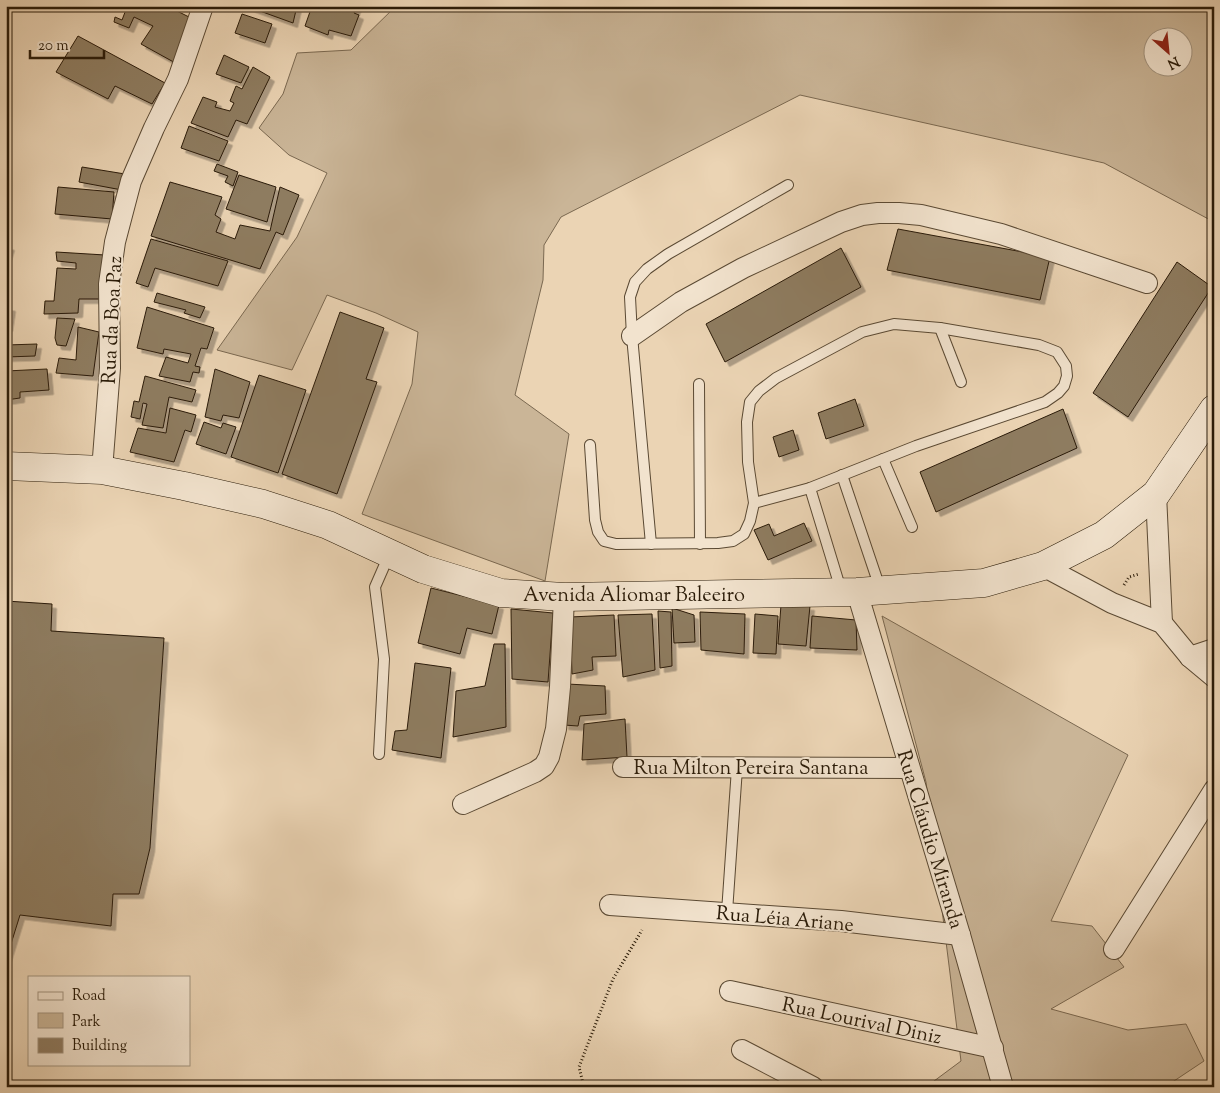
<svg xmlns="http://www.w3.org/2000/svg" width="1220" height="1093" viewBox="0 0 1220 1093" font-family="'Sorts Mill Goudy',serif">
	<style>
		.green { fill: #cab597; stroke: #7a6850; fill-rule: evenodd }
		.building { fill: #8e7b61; stroke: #2a1b08; filter: url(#shadow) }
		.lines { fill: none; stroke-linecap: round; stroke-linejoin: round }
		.service-casing { stroke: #5a4933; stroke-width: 12 }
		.minor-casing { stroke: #5a4933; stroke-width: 22 }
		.secondary-casing { stroke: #2a1b08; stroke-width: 29 }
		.path { stroke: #2a1b08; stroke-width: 3; stroke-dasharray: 1 2.5; stroke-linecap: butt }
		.service { stroke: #f2e3ce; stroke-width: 10 }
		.minor { stroke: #f2e3ce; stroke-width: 20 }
		.secondary { stroke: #f2e3ce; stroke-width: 28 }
		.labels { text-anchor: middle; stroke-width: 4; stroke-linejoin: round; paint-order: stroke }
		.street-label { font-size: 20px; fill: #2a1b08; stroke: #f2e3ce }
	</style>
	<defs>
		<filter id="shadow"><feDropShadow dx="4.5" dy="4.5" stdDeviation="0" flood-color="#0004"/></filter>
	</defs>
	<rect width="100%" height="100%" fill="#ebd4b4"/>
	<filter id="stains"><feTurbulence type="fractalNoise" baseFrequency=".004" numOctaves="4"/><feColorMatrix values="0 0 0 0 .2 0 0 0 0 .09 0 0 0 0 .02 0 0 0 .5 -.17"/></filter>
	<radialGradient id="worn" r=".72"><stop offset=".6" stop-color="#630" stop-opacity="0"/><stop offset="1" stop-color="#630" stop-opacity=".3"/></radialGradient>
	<g class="green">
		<path d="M396,6H1214V222L1104,163L800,95L561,217L544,245L543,280L515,395L569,434L545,581L362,514L412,384L418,332L376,313L327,295L292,370L217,350L297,237L327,173L289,155L259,128L283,94L297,53L351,50ZM1152,38H1182V68H1152Z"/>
		<polygon points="882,616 1128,755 1051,921 1092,926 1124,967 1051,1009 1128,1030 1186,1024 1204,1061 1165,1087 926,1087 961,1061 926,782"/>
	</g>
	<g class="building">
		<polygon points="140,6 167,6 193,19 179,65 141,44 153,26 134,17 129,28 114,22 115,17 122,20 127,7 138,11"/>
		<polygon points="246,6 297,6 293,23"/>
		<polygon points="312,6 357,6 354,13 359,15 351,36 329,30 328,35 305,26"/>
		<polygon points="242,14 272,24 265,43 235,33"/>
		<polygon points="78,36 165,83 152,104 115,86 108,99 56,72"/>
		<polygon points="224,55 249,67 241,83 216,74"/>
		<polygon points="253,67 270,77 247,124 236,120 228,137 191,123 203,97 217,102 215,107 230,111 234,103 230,101 236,86 242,89"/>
		<polygon points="189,126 228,141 219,161 181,148"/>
		<polygon points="217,164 238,172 233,186 225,182 228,176 214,171"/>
		<polygon points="82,167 125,174 122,190 79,182"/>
		<polygon points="239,175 276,187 267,222 226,209"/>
		<polygon points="170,182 222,197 215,215 221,219 216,232 235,239 240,225 270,231 280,187 299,195 283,235 276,232 260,269 151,236"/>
		<polygon points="58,187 114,192 112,219 55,214"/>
		<polygon points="898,229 1050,257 1040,300 887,270"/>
		<polygon points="151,239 228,261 218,286 155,268 148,287 136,283"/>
		<polygon points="6,245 10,246 6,259"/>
		<polygon points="841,248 861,287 725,362 706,324"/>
		<polygon points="56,252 105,255 104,299 79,299 78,313 44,314 45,301 54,301 57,268 76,269 76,263 57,261"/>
		<polygon points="1177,262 1212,287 1128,417 1093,393"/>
		<polygon points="157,293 205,307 200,318 184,313 186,310 154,302"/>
		<polygon points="6,306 11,307 8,327 6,327"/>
		<polygon points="147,307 214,328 207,349 201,348 195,366 200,367 199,373 193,372 190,382 159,376 166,357 188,363 191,354 164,349 163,354 137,348"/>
		<polygon points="340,312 384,328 366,379 377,382 337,494 282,474"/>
		<polygon points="57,318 75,319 66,346 57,345 55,338"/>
		<polygon points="78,327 99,332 93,376 56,373 59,358 76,360"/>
		<polygon points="37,344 35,356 6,357 6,345"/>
		<polygon points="47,369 49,390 20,392 20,398 6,400 6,371"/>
		<polygon points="215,369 250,382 239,418 223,415 221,421 205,417"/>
		<polygon points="259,375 306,390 278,473 231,457"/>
		<polygon points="145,376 196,390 192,402 169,397 163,428 142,425 147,404 143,403 140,419 131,417 134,401 139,402"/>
		<polygon points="855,399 864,426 826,439 818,413"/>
		<polygon points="170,408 196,415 191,432 185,430 174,462 130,452 138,428 166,433"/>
		<polygon points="1063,409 1077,448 936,512 920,472"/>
		<polygon points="204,422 221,428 223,423 236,427 226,454 196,444"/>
		<polygon points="793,430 799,450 779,457 773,437"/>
		<polygon points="804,523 812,541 768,560 754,530 769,524 774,536"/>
		<polygon points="431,588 499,605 492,634 467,628 460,654 418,643"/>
		<polygon points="6,601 52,604 51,631 164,638 150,848 139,894 113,894 111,926 20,915 6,960"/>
		<polygon points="781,605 810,606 806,646 778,644"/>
		<polygon points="672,608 694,615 695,642 674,643"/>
		<polygon points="511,609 553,613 548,682 512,679"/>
		<polygon points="658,611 671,612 672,666 660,668"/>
		<polygon points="700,612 745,614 744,654 701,650"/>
		<polygon points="652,614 655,670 623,677 618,615"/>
		<polygon points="755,614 778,616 776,654 753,653"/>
		<polygon points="614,615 616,656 592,657 593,670 572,674 570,617"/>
		<polygon points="812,616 856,620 857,650 810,648"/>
		<polygon points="494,644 505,644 506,727 453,737 456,691 485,686"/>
		<polygon points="415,663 451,668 441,758 392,750 395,731 407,730"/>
		<polygon points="567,684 605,686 606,714 580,716 578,726 564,725"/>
		<polygon points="625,719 627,757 582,760 584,724"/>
	</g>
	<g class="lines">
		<g class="service-casing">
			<g id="service">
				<polyline points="940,328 961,382"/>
				<polyline points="699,384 700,544"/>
				<polyline points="590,445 595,520 598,532 604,541 616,544 718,543 733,541 744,534 750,521 754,503 748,462 747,422 750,402 759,391 776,378 862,332 894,324 940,328 1039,345 1057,352 1066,366 1067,376 1064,386 1058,393 1045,402 916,446 810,488 754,503"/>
				<polyline points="883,459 912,527"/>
				<polyline points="842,475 880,588"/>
				<polyline points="810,488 841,590"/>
				<polyline points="651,544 632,336 630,297 635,282 647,269 668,254 788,185"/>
				<polyline points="379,754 384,659 375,587 389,555"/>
				<polyline points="727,912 737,768"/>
			</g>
		</g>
		<g class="minor-casing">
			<g id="minor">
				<polyline points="632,336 681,302 743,268 841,222 862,215 878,213 899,213 921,215 1001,234 1147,283"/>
				<polyline points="102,470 110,368 109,284 115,242 131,181 154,128 178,79 203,6"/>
				<polyline points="1156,494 1162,623"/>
				<polyline points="1043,566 1112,603 1162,623 1190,657 1214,677"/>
				<polyline points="857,592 960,935 1003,1087"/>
				<polyline points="1190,657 1214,649"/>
				<polyline points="623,767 909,768"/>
				<polyline points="463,804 535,772 544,766 549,757 556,729 560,687 564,597"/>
				<polyline points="610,905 841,921 960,935"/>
				<polyline points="1114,949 1214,790"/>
				<polyline points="730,991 993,1048"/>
				<polyline points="742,1050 813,1087"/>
			</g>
		</g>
		<g class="secondary-casing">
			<polyline id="secondary" points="6,466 102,470 184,486 263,504 328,525 423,569 501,593 564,597 857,592 984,583 1043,566 1104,535 1156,494 1214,409"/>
		</g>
		<g class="path">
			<polyline points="1124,585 1129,577 1139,574"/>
			<polyline points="584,1087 579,1067 613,979 642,930"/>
		</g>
		<use href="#service" class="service"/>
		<use href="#minor" class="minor"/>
		<use href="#secondary" class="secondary"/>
	</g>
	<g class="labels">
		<g class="street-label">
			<text transform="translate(111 320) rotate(-87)" y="7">Rua da Boa Paz</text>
			<text x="634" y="601">Avenida Aliomar Baleeiro</text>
			<text x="751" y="774">Rua Milton Pereira Santana</text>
			<text transform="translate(931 839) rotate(73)" y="7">Rua Cláudio Miranda</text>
			<text transform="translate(785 918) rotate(5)" y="7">Rua Léia Ariane</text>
			<text transform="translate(862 1020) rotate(12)" y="7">Rua Lourival Diniz</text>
		</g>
	</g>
	<rect width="1220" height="1093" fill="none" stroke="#ebd4b4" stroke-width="25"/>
	<rect x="8" y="8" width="1205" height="1078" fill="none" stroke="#2a1b08" stroke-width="2.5"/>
	<rect x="12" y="12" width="1195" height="1068" fill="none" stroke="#2a1b08"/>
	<rect x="28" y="976" width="162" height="90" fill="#f2e3ce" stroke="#a2937f"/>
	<rect x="38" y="992" width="25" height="8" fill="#f2e3ce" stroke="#a2937f"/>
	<text x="72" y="1000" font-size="15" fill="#2a1b08">Road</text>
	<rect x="38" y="1013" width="25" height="15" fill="#cab597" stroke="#a2937f"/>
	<text x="72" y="1026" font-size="15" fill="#2a1b08">Park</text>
	<rect x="38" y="1038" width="25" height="15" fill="#8e7b61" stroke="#a2937f"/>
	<text x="72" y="1050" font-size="15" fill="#2a1b08">Building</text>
	<g transform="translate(1168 52) rotate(153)"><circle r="24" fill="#f2e3ce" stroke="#a2937f"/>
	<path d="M0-4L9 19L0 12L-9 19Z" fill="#8f2418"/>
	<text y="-8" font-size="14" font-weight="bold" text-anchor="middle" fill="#2a1b08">N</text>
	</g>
	<path d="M30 50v8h74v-8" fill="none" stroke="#2a1b08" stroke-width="2.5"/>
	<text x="38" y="50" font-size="15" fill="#2a1b08" stroke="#f2e3ce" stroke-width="4" paint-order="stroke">20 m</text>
	<rect width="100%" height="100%" filter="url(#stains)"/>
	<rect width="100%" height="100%" fill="url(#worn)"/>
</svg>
